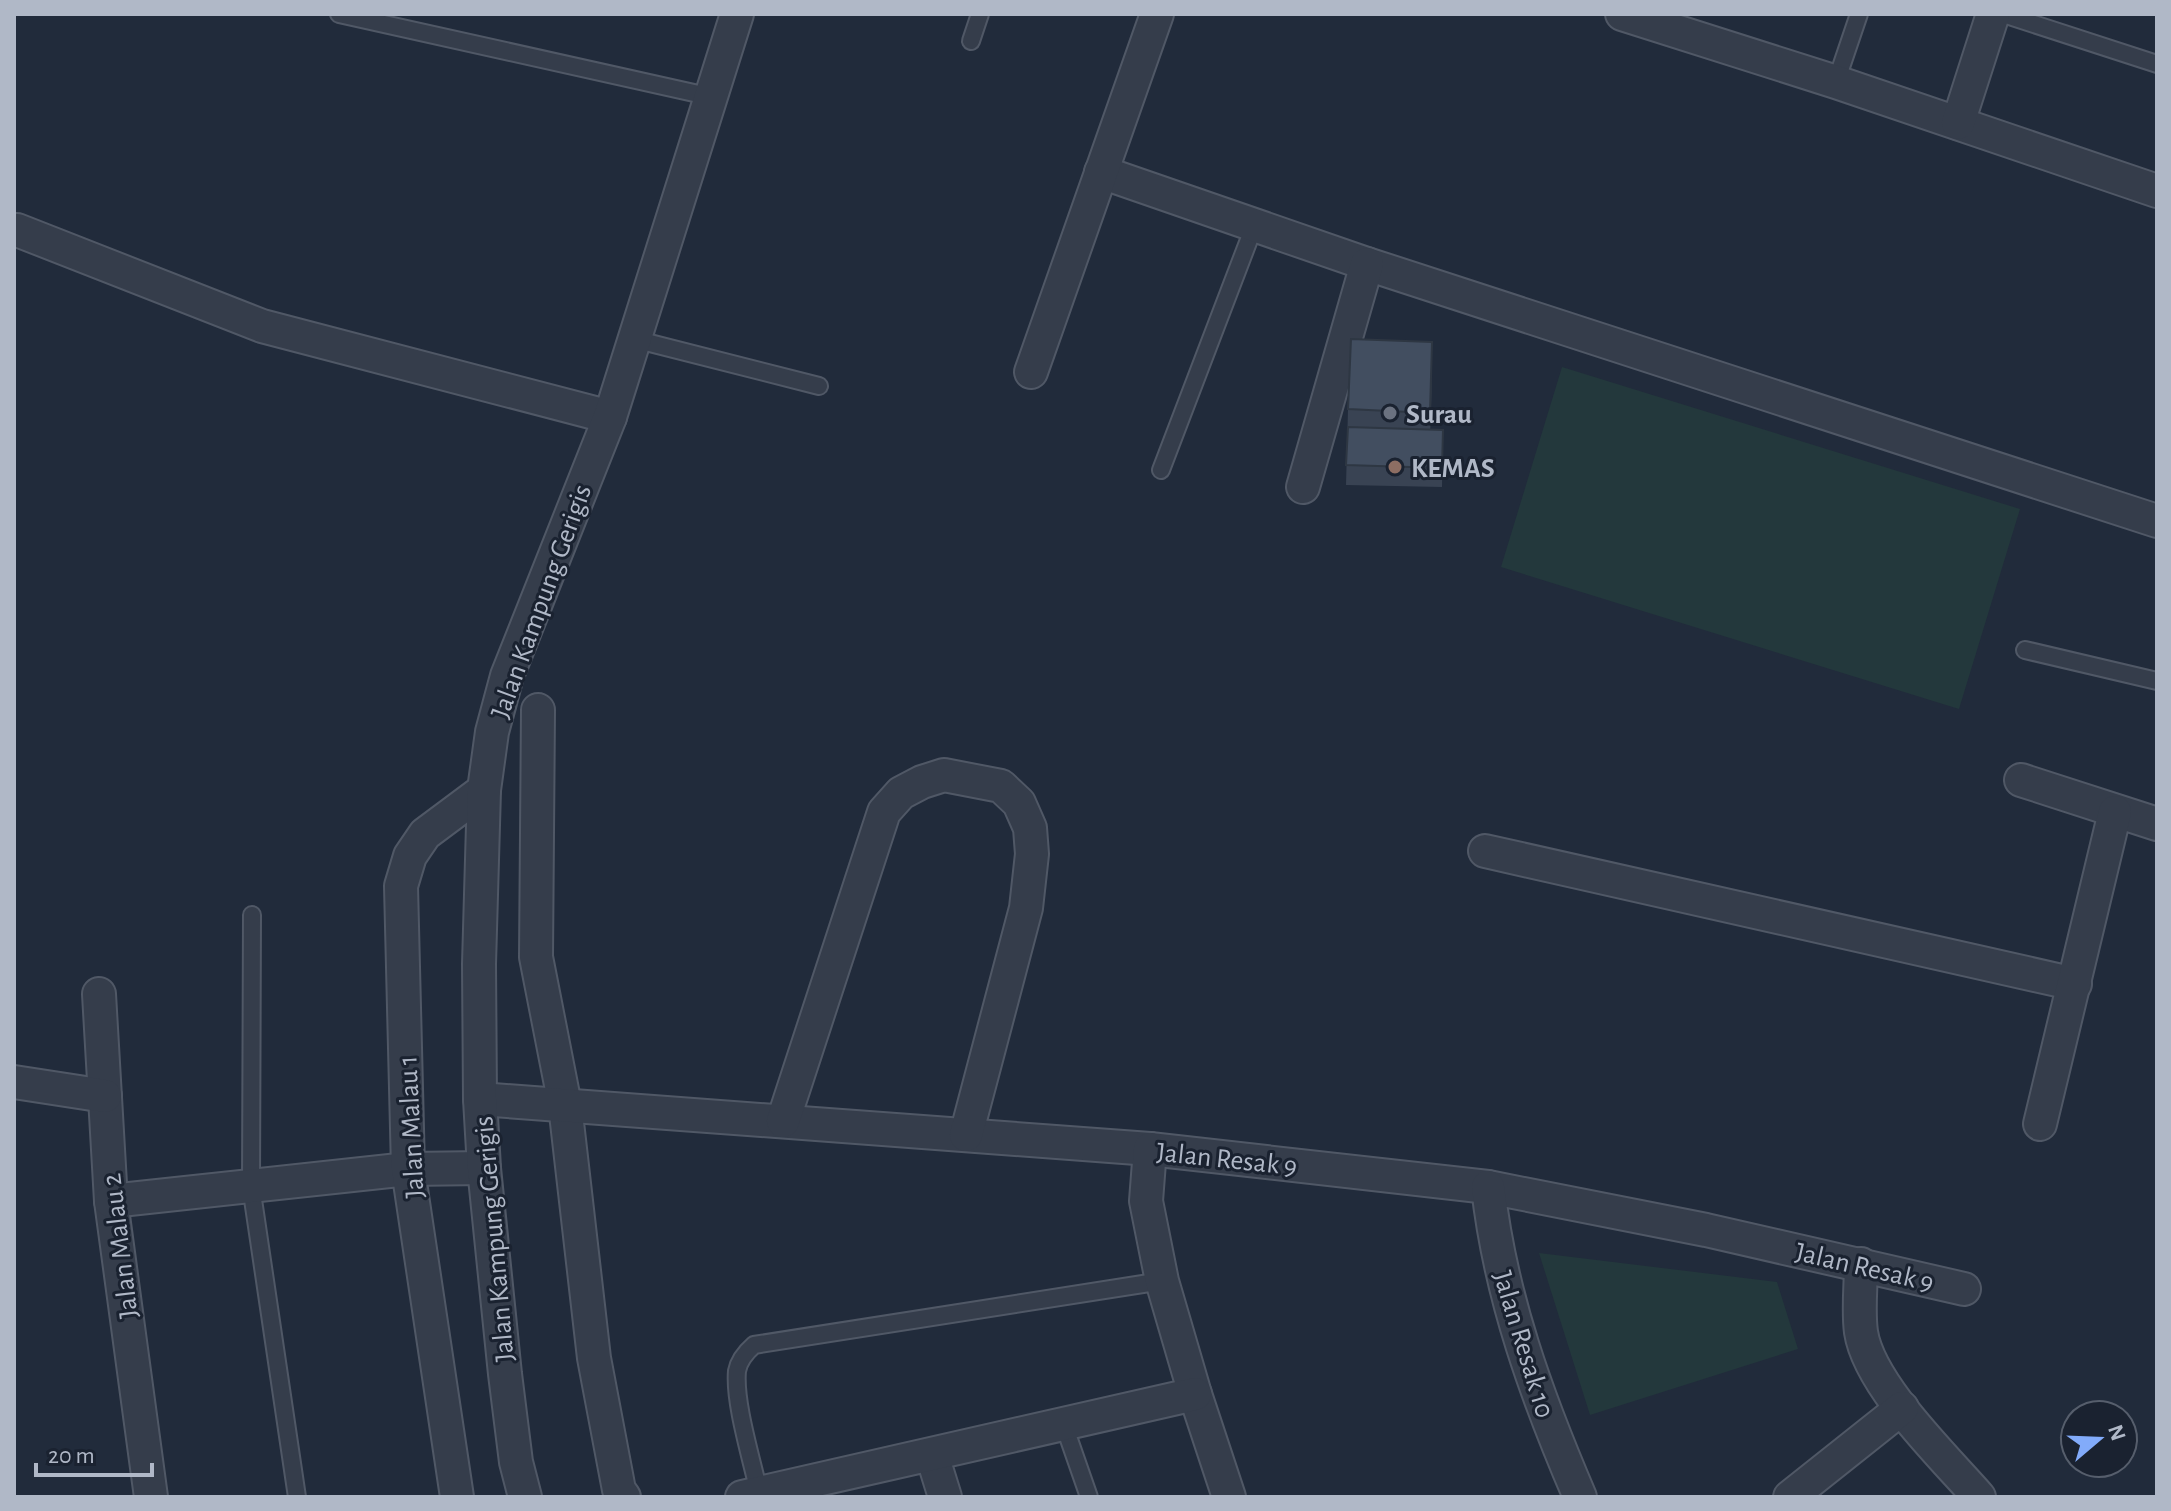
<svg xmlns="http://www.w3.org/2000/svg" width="2171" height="1511" viewBox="0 0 2171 1511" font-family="'Alegreya Sans',sans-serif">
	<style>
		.green { fill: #23383c }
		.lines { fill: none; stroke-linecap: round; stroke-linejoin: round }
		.service-casing { stroke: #505866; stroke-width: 20 }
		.minor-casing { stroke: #505866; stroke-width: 36 }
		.service { stroke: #353d4b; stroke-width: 16 }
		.minor { stroke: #353d4b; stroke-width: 32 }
		.wall { fill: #394353 }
		.shaded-wall { fill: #2e3743 }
		.building { fill: #424e60; stroke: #2e3743; stroke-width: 2 }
		.worship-dot { fill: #6b7280; stroke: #1a2230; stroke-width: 3 }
		.education-dot { fill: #8d6e63; stroke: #1a2230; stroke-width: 3 }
		.labels { text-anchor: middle; stroke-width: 6; stroke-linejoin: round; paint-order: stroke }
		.poi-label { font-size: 28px; font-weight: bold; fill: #b0b8c7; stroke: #1a2230; text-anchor: start }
		.street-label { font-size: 28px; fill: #b0b8c7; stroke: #1a2230 }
	</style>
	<rect width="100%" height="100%" fill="#212b3b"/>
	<g class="green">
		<polygon points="1562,367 2020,509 1959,709 1501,567"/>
		<polygon points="1539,1253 1777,1282 1798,1349 1590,1415"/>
	</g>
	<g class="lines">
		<g class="service-casing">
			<g id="service">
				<polyline points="339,14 712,97"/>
				<polyline points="2003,14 2157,64"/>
				<polyline points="971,41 980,14"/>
				<polyline points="1836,82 1859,14"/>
				<polyline points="634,339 819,386"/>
				<polyline points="1161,470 1255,224"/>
				<polyline points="2025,650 2157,681"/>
				<polyline points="252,915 251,1186 297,1497"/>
				<polyline points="1064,1425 1089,1497"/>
				<path d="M759,1493C752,1460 734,1403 737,1371C739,1360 746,1352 754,1345L1162,1281"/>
			</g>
		</g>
		<g class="minor-casing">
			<g id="minor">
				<polyline points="1622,14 1836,82 2157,191"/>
				<polyline points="1958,123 1993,14"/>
				<polyline points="1101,172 1367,264 2157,521"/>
				<polyline points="17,230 262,326 610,417"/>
				<polyline points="1031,372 1157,14"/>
				<polyline points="1303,487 1367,264"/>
				<polyline points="538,710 536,957 565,1105 594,1358 619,1490 624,1497"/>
				<polyline points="2021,780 2157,824"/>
				<polyline points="1485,851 2075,984"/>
				<polyline points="99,994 111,1201 151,1497"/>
				<polyline points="14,1082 105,1096"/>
				<polyline points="480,1099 1150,1149 1488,1187 1706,1230 1964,1289"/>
				<polyline points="783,1121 884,812 901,793 922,782 944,775 1001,786 1019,803 1030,828 1032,854 1026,908 966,1135"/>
				<polyline points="2040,1124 2115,812"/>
				<polyline points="1150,1149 1146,1201 1162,1281 1195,1394 1229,1497"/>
				<path d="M1488,1187C1500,1296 1537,1397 1580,1497"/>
				<polyline points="111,1201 408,1169 484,1168"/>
				<path d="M1861,1264C1861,1286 1858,1310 1861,1332C1869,1385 1944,1457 1979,1497"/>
				<polyline points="932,1455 945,1497"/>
				<polyline points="457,1497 408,1169 401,886 410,856 425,834 484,790"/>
				<polyline points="525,1497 516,1462 505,1374 484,1168 480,1099 479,964 484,790 492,732 507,676 610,417 737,14"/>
				<polyline points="742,1497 1195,1394"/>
				<polyline points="1790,1497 1902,1408"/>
			</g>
		</g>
		<use href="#service" class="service"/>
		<use href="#minor" class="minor"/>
	</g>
	<polygon class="wall" points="1432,380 1430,430 1443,430 1442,487 1346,485 1348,409"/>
	<polygon class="shaded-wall" points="1432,342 1432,380 1430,450 1430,413"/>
	<g class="building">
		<polygon points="1351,339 1432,342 1430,413 1348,409"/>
		<polygon points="1348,427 1443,430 1442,468 1346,465"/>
	</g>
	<circle class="worship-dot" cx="1390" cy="413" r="8"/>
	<circle class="education-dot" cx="1395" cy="467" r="8"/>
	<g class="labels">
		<g class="poi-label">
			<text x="1406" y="423">Surau</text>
			<text x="1411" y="477">KEMAS</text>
		</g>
		<g class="street-label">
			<text transform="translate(540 601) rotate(-70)" y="10">Jalan Kampung Gerigis</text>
			<text transform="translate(410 1127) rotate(-93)" y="10">Jalan Malau 1</text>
			<text transform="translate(1227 1158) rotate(6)" y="10">Jalan Resak 9</text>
			<text transform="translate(493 1239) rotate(-95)" y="10">Jalan Kampung Gerigis</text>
			<text transform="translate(119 1246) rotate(-97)" y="10">Jalan Malau 2</text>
			<text transform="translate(1865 1266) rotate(13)" y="10">Jalan Resak 9</text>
			<text transform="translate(1525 1344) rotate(73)" y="10">Jalan Resak 10</text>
		</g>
	</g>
	<rect width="2171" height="1511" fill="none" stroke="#b0b8c7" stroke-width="32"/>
	<g transform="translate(2099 1439) rotate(71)"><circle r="38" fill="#1a2230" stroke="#565e6c" stroke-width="2"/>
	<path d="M0-6L14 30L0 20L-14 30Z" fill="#82abfa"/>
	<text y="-12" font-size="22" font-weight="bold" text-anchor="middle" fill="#b0b8c7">N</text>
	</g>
	<path d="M36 1463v12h116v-12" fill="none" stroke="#b0b8c7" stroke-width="4"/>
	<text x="48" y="1463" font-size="24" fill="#b0b8c7" stroke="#1a2230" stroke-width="6" paint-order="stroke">20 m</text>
</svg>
